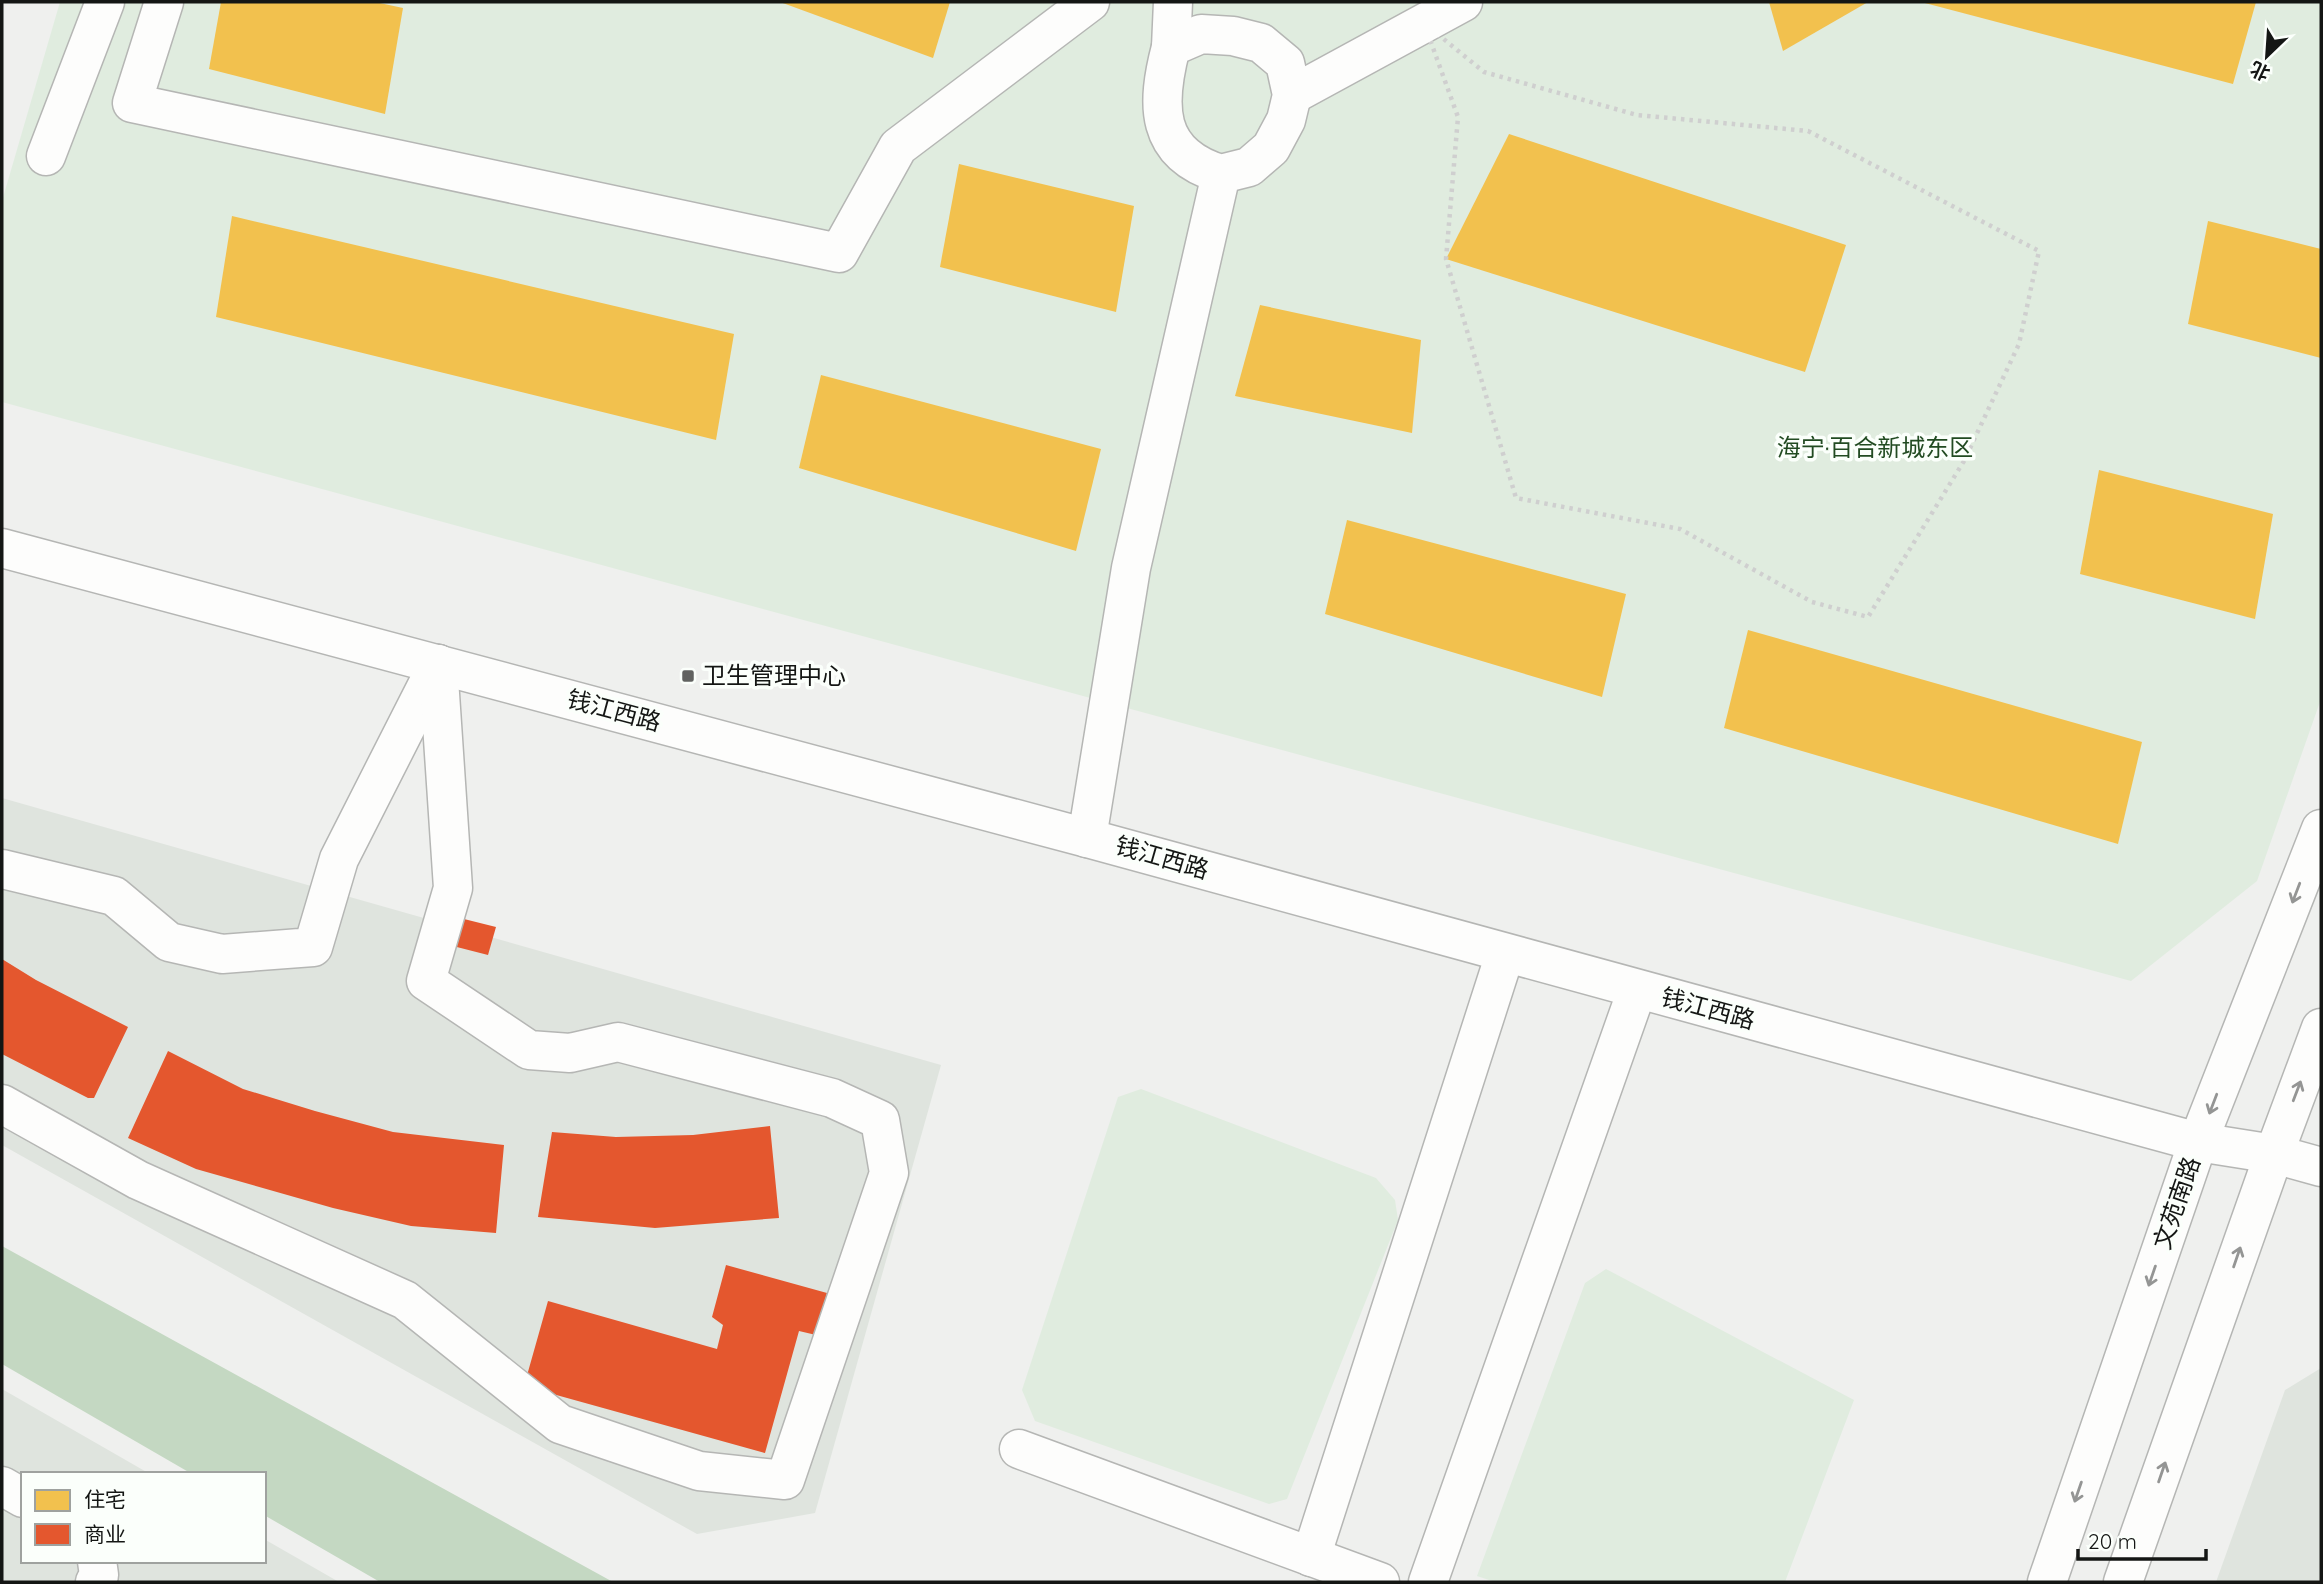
<svg xmlns="http://www.w3.org/2000/svg" width="2323" height="1584" viewBox="0 0 2323 1584" font-family="Quicksand,'Noto Sans SC',sans-serif">
	<style>
		.built { fill: #dfe4de }
		.green { fill: #e0ecdf }
		.water { fill: #c4d8c2 }
		.homes { fill: #f2c14e }
		.shops { fill: #e4572e }
		.lines { fill: none; stroke-linecap: round; stroke-linejoin: round }
		.minor-casing { stroke: #b5b6b4; stroke-width: 41 }
		.major-casing { stroke: #b5b6b4; stroke-width: 41 }
		.path { stroke: #cfcfcf; stroke-width: 4.5; stroke-dasharray: 3.5 5; stroke-linecap: butt }
		.minor { stroke: #fdfdfc; stroke-width: 38 }
		.major { stroke: #fdfdfc; stroke-width: 38 }
		.oneway { stroke: #949594 }
		.poi-dot { fill: #616260; stroke: #fbfffb; stroke-width: 2.5 }
		.labels { text-anchor: middle; stroke-width: 7; stroke-linejoin: round; paint-order: stroke }
		.park-label { font-size: 24px; fill: #224b22; stroke: #fbfffb }
		.poi-label { font-size: 24px; fill: #141614; stroke: #fbfffb; text-anchor: start }
		.street-label { font-size: 24px; fill: #141614; stroke: #fbfffb }
	</style>
	<rect width="100%" height="100%" fill="#eff0ee"/>
	<g class="built">
		<polygon points="2,798 941,1065 815,1513 697,1534 2,1145"/>
		<polygon points="2321,1368 2321,1582 2216,1582 2285,1390"/>
		<polygon points="2,1389 150,1474 23,1474 23,1561 264,1561 264,1539 339,1582 2,1582"/>
	</g>
	<g class="green">
		<polygon points="60,2 2321,2 2321,699 2257,881 2131,981 2,402 2,201"/>
		<polygon points="1141,1089 1376,1178 1395,1200 1398,1220 1287,1499 1269,1504 1035,1421 1022,1390 1118,1097"/>
		<polygon points="1606,1269 1854,1400 1785,1582 1495,1582 1477,1576 1585,1283"/>
	</g>
	<polygon class="water" points="2,1246 613,1582 380,1582 264,1515 264,1474 192,1474 2,1364"/>
	<g class="homes">
		<polygon points="221,2 375,2 403,8 385,114 209,69"/>
		<polygon points="780,2 950,2 933,58"/>
		<polygon points="1769,2 1868,2 1783,51"/>
		<polygon points="1921,2 2256,2 2233,84"/>
		<polygon points="1509,134 1846,245 1805,372 1446,259"/>
		<polygon points="959,164 1134,206 1116,312 940,267"/>
		<polygon points="232,216 734,334 716,440 216,317"/>
		<polygon points="2208,221 2321,249 2321,358 2188,324"/>
		<polygon points="1260,305 1421,340 1412,433 1235,396"/>
		<polygon points="821,375 1101,449 1076,551 799,468"/>
		<polygon points="2099,470 2273,514 2255,619 2080,574"/>
		<polygon points="1347,520 1626,594 1602,697 1325,614"/>
		<polygon points="1748,630 2142,742 2118,844 1724,728"/>
	</g>
	<g class="shops">
		<polygon points="456,917 496,927 488,955 449,945"/>
		<polygon points="2,959 36,980 128,1027 94,1098 88,1098 2,1054"/>
		<polygon points="168,1051 243,1089 315,1111 393,1132 504,1145 496,1233 411,1226 333,1208 196,1169 128,1138"/>
		<polygon points="770,1126 779,1218 655,1228 538,1217 552,1132 616,1137 693,1135"/>
		<polygon points="726,1265 827,1293 816,1335 799,1331 765,1453 524,1386 548,1301 717,1349 723,1325 712,1317"/>
	</g>
	<g class="lines">
		<g class="minor-casing">
			<g id="minor">
				<polyline points="164,2 132,103 839,253 898,147 1090,2"/>
				<polyline points="1171,47 1173,2"/>
				<polyline points="1292,95 1463,2"/>
				<polyline points="46,156 105,2"/>
				<path d="M1087,838L1131,568L1221,174L1249,167L1271,148L1286,120L1292,95L1285,63L1261,43L1233,36L1201,34L1171,47C1156,104 1154,154 1221,174"/>
				<polyline points="2,869 114,896 169,942 222,954 313,947 339,859 438,664"/>
				<polyline points="2,1104 138,1180 405,1300 560,1424 699,1471 785,1480 889,1173 880,1120 832,1098 618,1042 570,1053 529,1050 426,981 453,888 438,664"/>
				<polyline points="1019,1449 1380,1582"/>
				<polyline points="2,1486 23,1498"/>
				<polyline points="1311,1557 1505,954"/>
				<polyline points="95,1582 99,1575 97,1561"/>
				<polyline points="1428,1582 1637,990"/>
			</g>
		</g>
		<g class="major-casing">
			<g id="major">
				<polyline points="2,548 1087,838 2198,1142 2274,1154 2321,1167"/>
				<polyline points="2047,1582 2198,1142 2321,829"/>
				<polyline points="2123,1582 2274,1154 2321,1028"/>
			</g>
		</g>
		<polygon class="path" points="1424,23 1484,72 1637,115 1808,131 2039,251 2019,344 1964,461 1868,617 1812,602 1680,529 1516,498 1446,259 1458,117"/>
		<use href="#minor" class="minor"/>
		<use href="#major" class="major"/>
	</g>
	<defs><path id="oneway-shaft" d="M-6 0H5M1.5-3L5.5 0L1.5 3" fill="none" stroke-width="1.6" stroke-linecap="round" stroke-linejoin="round" transform="scale(1.75)"/></defs>
	<g class="oneway">
		<use href="#oneway-shaft" transform="translate(2296 893) rotate(111)"/>
		<use href="#oneway-shaft" transform="translate(2297 1091) rotate(-69)"/>
		<use href="#oneway-shaft" transform="translate(2213 1104) rotate(111)"/>
		<use href="#oneway-shaft" transform="translate(2237 1257) rotate(-71)"/>
		<use href="#oneway-shaft" transform="translate(2152 1276) rotate(109)"/>
		<use href="#oneway-shaft" transform="translate(2162 1472) rotate(-71)"/>
		<use href="#oneway-shaft" transform="translate(2078 1492) rotate(109)"/>
	</g>
	<rect class="poi-dot" x="681" y="669" width="14" height="14" rx="3.5"/>
	<g class="labels">
		<g class="park-label">
			<text x="1875" y="456">海宁·百合新城东区</text>
		</g>
		<g class="poi-label">
			<text x="702" y="684">卫生管理中心</text>
		</g>
		<g class="street-label">
			<text transform="translate(614 711) rotate(15)" y="8">钱江西路</text>
			<text transform="translate(1162 858) rotate(16)" y="8">钱江西路</text>
			<text transform="translate(1708 1009) rotate(15)" y="8">钱江西路</text>
			<text transform="translate(2177 1203) rotate(-71)" y="8">文苑南路</text>
		</g>
	</g>
	<rect width="2323" height="1584" fill="none" stroke="#141614" stroke-width="7"/>
	<rect x="21" y="1472" width="245" height="91" fill="#fbfffb" stroke="#9fa29f" stroke-width="2"/>
	<rect x="35" y="1490" width="35" height="21" fill="#f2c14e" stroke="#9fa29f" stroke-width="2"/>
	<text x="84" y="1507" font-size="21" fill="#141614">住宅</text>
	<rect x="35" y="1524" width="35" height="21" fill="#e4572e" stroke="#9fa29f" stroke-width="2"/>
	<text x="84" y="1542" font-size="21" fill="#141614">商业</text>
	<g transform="translate(2267 56) rotate(205)" stroke="#fbfffb" stroke-width="5" paint-order="stroke">
	<path d="M0-5L12 26L0 18L-12 26Z" fill="#141614"/>
	<text y="-10" font-size="19" font-weight="bold" text-anchor="middle" fill="#141614">北</text>
	</g>
	<path d="M2078 1549v10h128v-10" fill="none" stroke="#141614" stroke-width="3.5"/>
	<text x="2088" y="1549" font-size="21" fill="#141614" stroke="#fbfffb" stroke-width="5" paint-order="stroke">20 m</text>
</svg>
